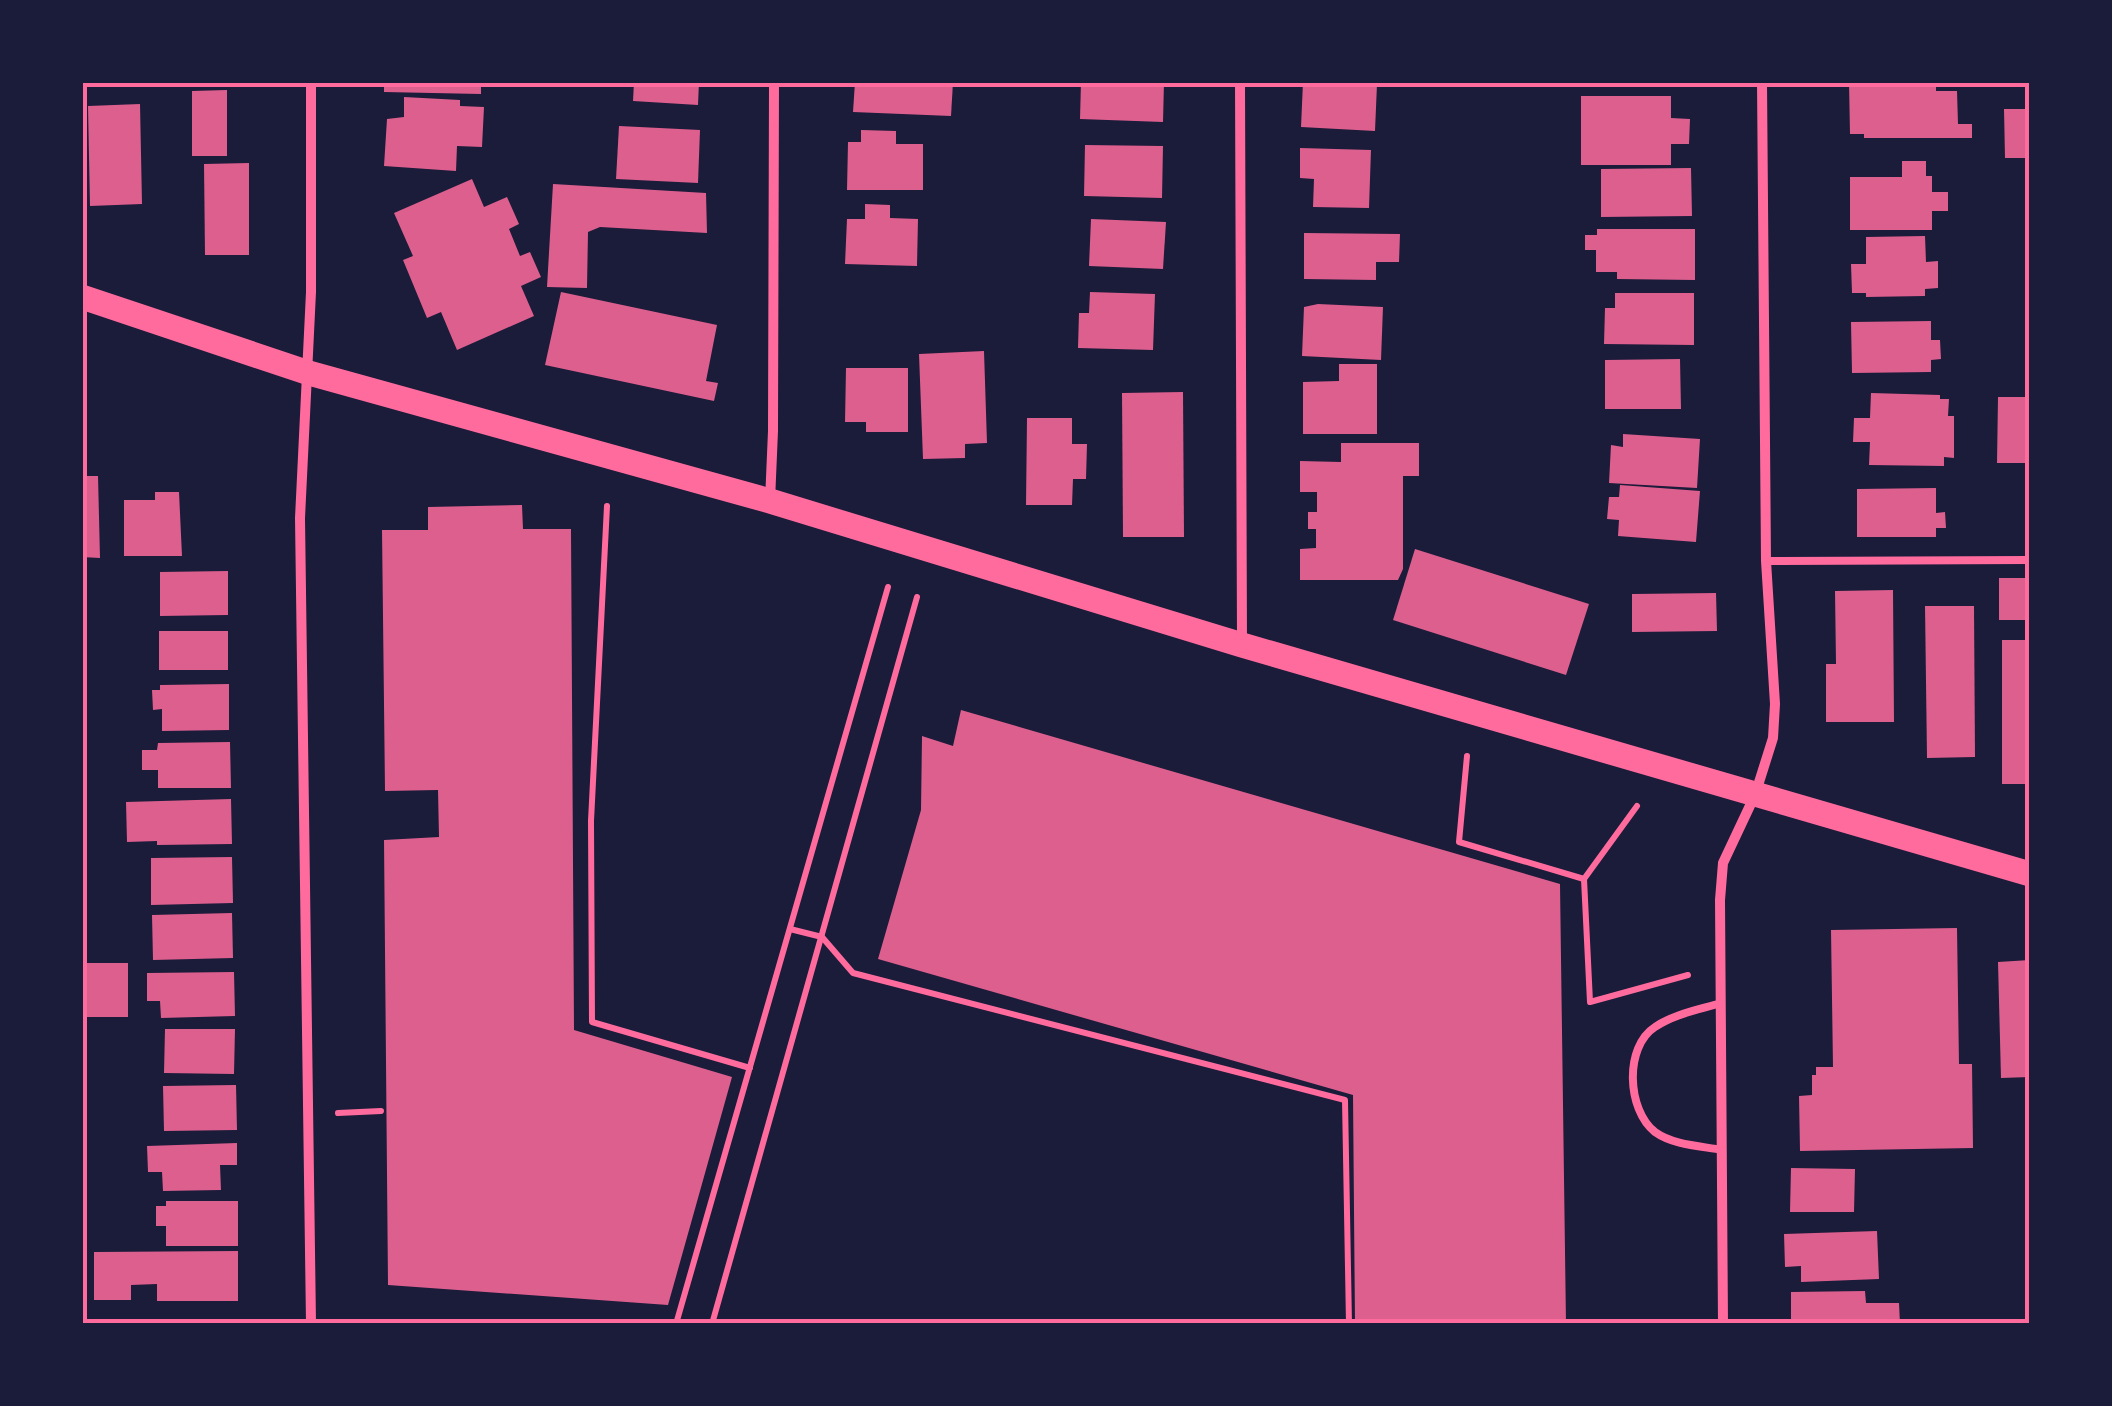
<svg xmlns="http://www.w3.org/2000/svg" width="2112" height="1406" viewBox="0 0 2112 1406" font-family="Karla,sans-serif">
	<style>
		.building { fill: #dd5f8e }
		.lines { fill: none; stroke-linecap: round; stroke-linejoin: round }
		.path { stroke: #ff6b9d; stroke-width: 6 }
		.service { stroke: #ff6b9d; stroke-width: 8 }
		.minor { stroke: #ff6b9d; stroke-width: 10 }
		.primary { stroke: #ff6b9d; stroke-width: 25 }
		.neatline { fill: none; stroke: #ff6b9d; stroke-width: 4 }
	</style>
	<rect width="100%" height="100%" fill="#1b1b3a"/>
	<g class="building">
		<polygon points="384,82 481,82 481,94 384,92"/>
		<polygon points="634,82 699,82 698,105 633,101"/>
		<polygon points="855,82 953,82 951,116 853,112"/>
		<polygon points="1081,82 1164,82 1163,122 1080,119"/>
		<polygon points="1303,82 1377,84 1375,131 1301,127"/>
		<polygon points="1849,82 1936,82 1936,91 1957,91 1958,124 1972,124 1972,138 1864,138 1864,134 1850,134"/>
		<polygon points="227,90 227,156 192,156 192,91"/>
		<polygon points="1581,96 1671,96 1671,118 1690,119 1689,144 1671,144 1671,165 1581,165"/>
		<polygon points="404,97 460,100 460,106 484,107 482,147 457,146 456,171 384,166 387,119 404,117"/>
		<polygon points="140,104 142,204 90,206 88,106"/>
		<polygon points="2004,109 2030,109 2030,158 2005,158"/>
		<polygon points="619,126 700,130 698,183 616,179"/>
		<polygon points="861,130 896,131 896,144 923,144 923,190 847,190 848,142 861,142"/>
		<polygon points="1085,145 1163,146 1162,198 1084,196"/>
		<polygon points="1300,148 1371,150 1369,208 1313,207 1314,179 1300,178"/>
		<polygon points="1902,161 1926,161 1926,176 1932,176 1932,192 1948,192 1948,211 1932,211 1932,230 1850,230 1850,177 1902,177"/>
		<polygon points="249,163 249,255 205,255 204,164"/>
		<polygon points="1691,168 1692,216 1601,217 1601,169"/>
		<polygon points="472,179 484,207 507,197 519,224 509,229 520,256 530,252 541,277 521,286 534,316 457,350 441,312 427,318 403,260 413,256 394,213"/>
		<polygon points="553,184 706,193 707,233 600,227 588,232 587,288 547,287"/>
		<polygon points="865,204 890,205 890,218 918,219 917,266 845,264 847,219 865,219"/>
		<polygon points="1091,219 1166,222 1163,269 1089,266"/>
		<polygon points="1597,229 1695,229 1695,280 1617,279 1617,272 1596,272 1596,250 1585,250 1585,235 1597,235"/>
		<polygon points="1304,233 1400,234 1399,262 1376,262 1376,280 1304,279"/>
		<polygon points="1925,236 1926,262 1938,261 1938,288 1925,289 1925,296 1866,297 1866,293 1852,293 1851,264 1866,264 1866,237"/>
		<polygon points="561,292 717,325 706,381 718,383 714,401 545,365"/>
		<polygon points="1090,292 1155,294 1153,350 1078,348 1079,313 1089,313"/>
		<polygon points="1615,293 1694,293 1694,345 1604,344 1605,308 1615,308"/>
		<polygon points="1318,304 1383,307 1381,360 1302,356 1304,307"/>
		<polygon points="1931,321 1931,340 1940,340 1941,359 1931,360 1931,372 1852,373 1851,322"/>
		<polygon points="984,351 987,443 965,444 965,458 923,459 919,354"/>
		<polygon points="1680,359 1681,409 1605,409 1605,360"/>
		<polygon points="1339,364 1377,364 1377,434 1303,434 1303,382 1339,381"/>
		<polygon points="846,368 908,368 908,432 866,432 866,422 845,422"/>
		<polygon points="1183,392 1184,537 1123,537 1122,393"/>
		<polygon points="1871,393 1940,395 1940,399 1949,399 1948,416 1954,416 1954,458 1944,457 1944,466 1869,465 1870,442 1853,442 1854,418 1870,418"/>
		<polygon points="1998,397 2030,397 2030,463 1997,463"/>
		<polygon points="1027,418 1072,418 1072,444 1087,444 1086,479 1073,479 1072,505 1026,505"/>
		<polygon points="1623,434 1700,439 1697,488 1609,483 1611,445 1623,447"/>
		<polygon points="1341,443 1419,443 1419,476 1403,476 1403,569 1398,580 1300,580 1300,549 1316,548 1316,529 1308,529 1308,512 1317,512 1317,492 1300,492 1300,461 1341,462"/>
		<polygon points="82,476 98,476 100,558 82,557"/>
		<polygon points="1620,485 1700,491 1696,542 1618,536 1619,520 1607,519 1609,497 1619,497"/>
		<polygon points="1936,488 1936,513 1945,512 1946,528 1936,528 1936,537 1857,537 1857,489"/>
		<polygon points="155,492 179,492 182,556 124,556 124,500 155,500"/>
		<polygon points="522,505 523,529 571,529 574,1030 732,1077 668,1305 388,1285 384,840 439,837 438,790 385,791 382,530 428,530 428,507"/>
		<polygon points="1415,549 1589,604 1566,675 1393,620"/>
		<polygon points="228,571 228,615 160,616 160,572"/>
		<rect x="1999" y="578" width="31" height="42"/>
		<polygon points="1893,590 1894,722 1826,722 1826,664 1836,664 1835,591"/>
		<polygon points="1716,593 1717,631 1632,632 1632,594"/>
		<polygon points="1925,606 1974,606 1975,757 1927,758"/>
		<rect x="159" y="631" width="69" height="39"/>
		<rect x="2002" y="640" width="28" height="144"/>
		<polygon points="229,684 229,730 162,731 162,709 153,710 152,690 160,690 160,685"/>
		<polygon points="961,710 1560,884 1566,1324 1355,1324 1353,1095 878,959 921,810 922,736 953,746"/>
		<polygon points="230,742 231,788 158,788 158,770 142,770 142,750 157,750 158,743"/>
		<polygon points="231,799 232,844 157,845 157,841 127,842 126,802"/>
		<polygon points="232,857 233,903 151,905 151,858"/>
		<polygon points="232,913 233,958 153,960 152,915"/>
		<polygon points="1957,928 1959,1064 1972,1064 1973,1148 1800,1151 1799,1096 1812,1095 1812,1075 1816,1075 1816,1067 1833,1067 1831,930"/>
		<polygon points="2030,960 2030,1077 2001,1078 1998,962"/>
		<rect x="84" y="963" width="44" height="54"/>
		<polygon points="234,972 235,1016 161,1018 160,1001 147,1001 147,973"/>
		<polygon points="165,1029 235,1029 234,1074 164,1073"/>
		<polygon points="236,1085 237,1130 164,1131 163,1086"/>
		<polygon points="237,1143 237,1165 220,1165 221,1190 163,1191 162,1172 148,1172 147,1146"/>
		<polygon points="1791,1168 1855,1169 1854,1212 1790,1212"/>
		<polygon points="166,1201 238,1201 238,1246 166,1246 166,1226 156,1226 156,1206 166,1206"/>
		<polygon points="1877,1231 1879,1279 1801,1282 1801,1266 1785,1267 1784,1234"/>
		<polygon points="238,1251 238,1301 157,1301 157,1284 131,1285 131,1300 94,1300 94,1252"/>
		<polygon points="1865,1291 1866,1303 1899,1303 1900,1324 1791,1324 1791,1292"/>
	</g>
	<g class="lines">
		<g class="path">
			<polyline points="607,506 591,821 592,1022 750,1068"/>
			<polyline points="1467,756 1459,842 1584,879"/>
			<polyline points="1637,806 1584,879 1590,1002 1688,975"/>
			<polyline points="790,929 822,937 853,973 1345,1100 1349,1324"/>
			<polyline points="338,1113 381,1111"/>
			<polyline points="676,1324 888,587"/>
			<polyline points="712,1324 917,597"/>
		</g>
		<g class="service">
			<polyline points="1766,561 2030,560"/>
			<path d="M1721,1003C1698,1010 1674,1014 1655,1027C1624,1047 1627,1110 1655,1132C1673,1145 1700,1146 1722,1150"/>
		</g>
		<g class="minor">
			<polyline points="311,82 311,292 300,518 311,1324"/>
			<polyline points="1240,82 1242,641"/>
			<polyline points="770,501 773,431 774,82"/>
			<polyline points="1723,1324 1720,900 1723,863 1755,795 1773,738 1775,704 1766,561 1762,82"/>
		</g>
		<polyline class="primary" points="82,297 309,373 770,501 1242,645 2030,874"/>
	</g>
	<rect width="2112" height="1406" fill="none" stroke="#1b1b3a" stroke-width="170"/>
	<rect x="85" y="85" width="1942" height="1236" class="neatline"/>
</svg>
